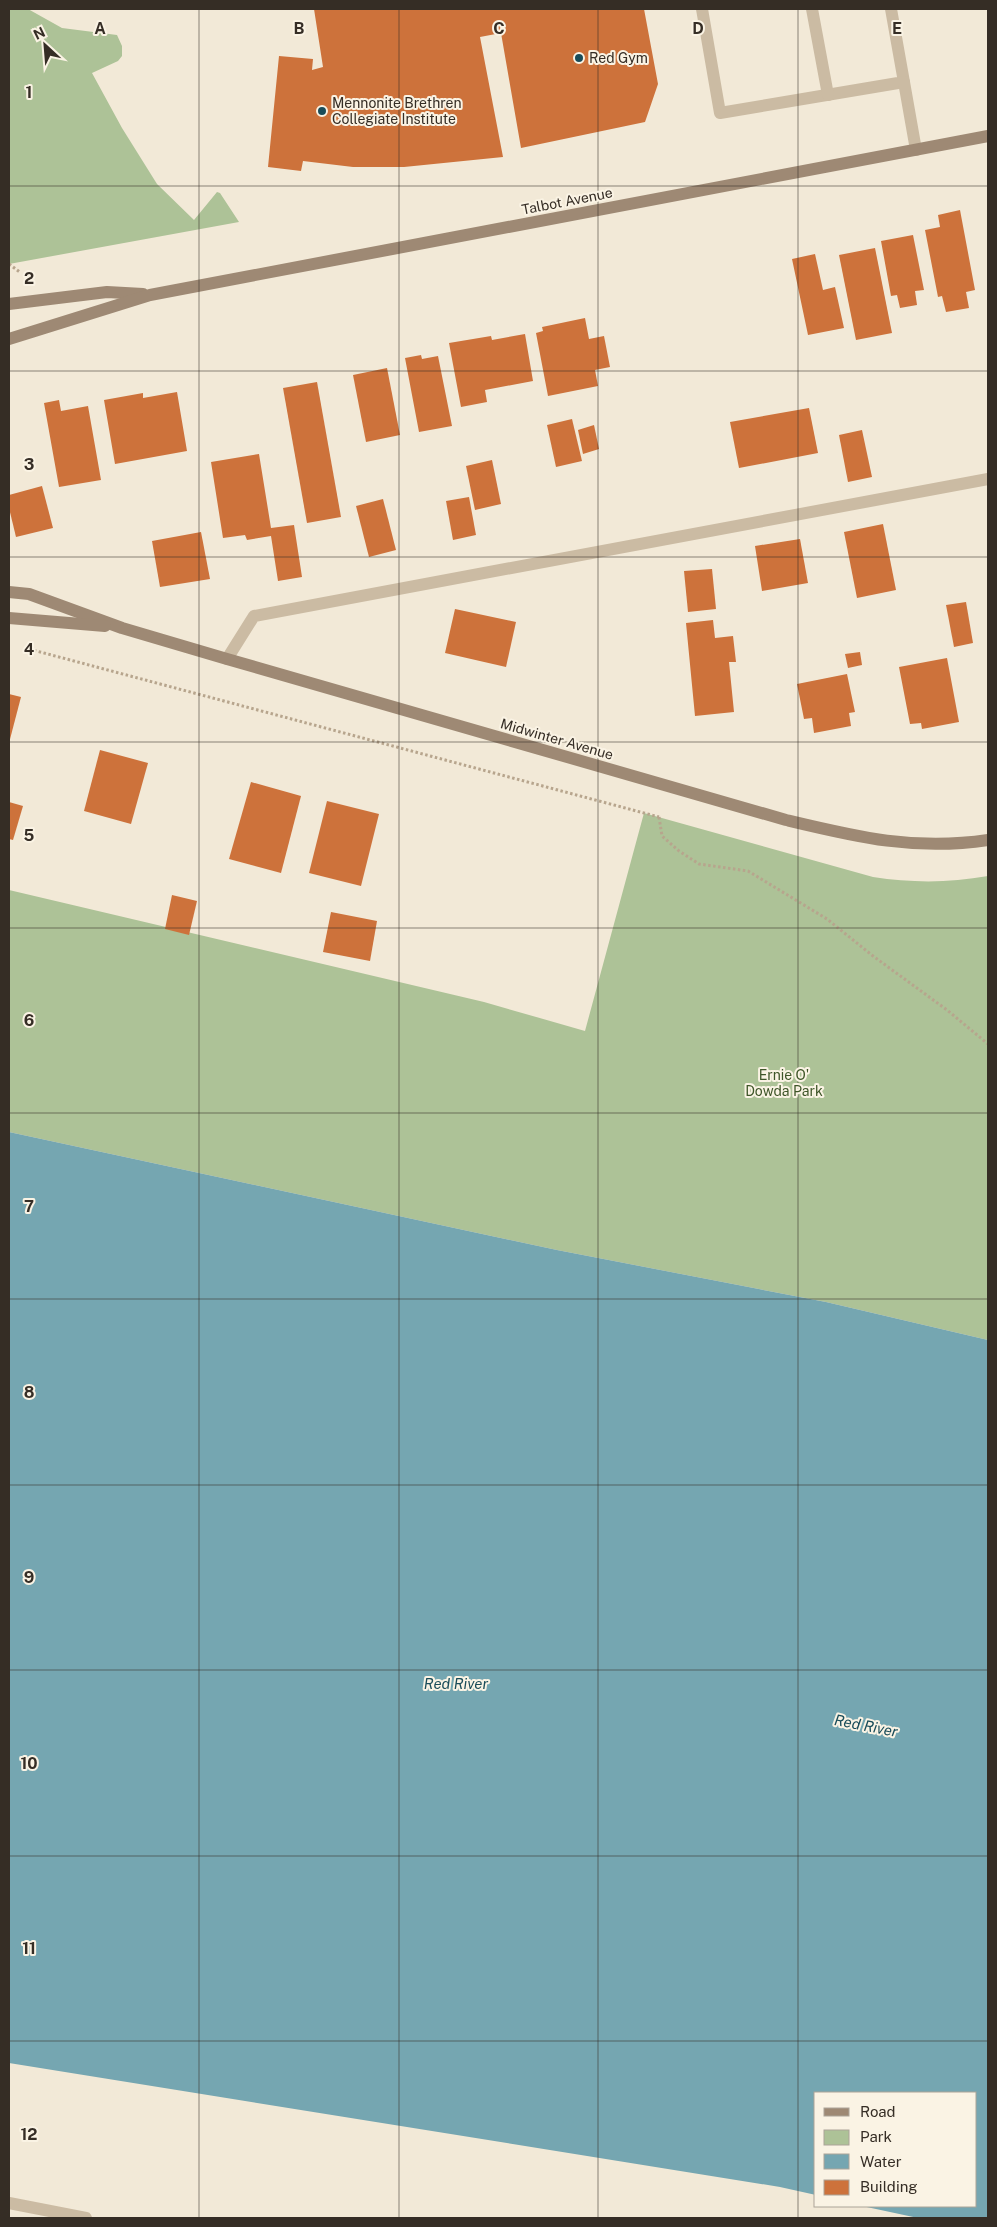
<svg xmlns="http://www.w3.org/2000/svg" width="997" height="2227" viewBox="0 0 997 2227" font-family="'Public Sans',sans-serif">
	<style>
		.green { fill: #adc297 }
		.water { fill: #75a6b1 }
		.building { fill: #cd723b }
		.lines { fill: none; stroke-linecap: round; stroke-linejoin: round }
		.path { stroke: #b7a58d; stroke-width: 3; stroke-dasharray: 2.5 2.5; stroke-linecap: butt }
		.service { stroke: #cbbba3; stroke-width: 12 }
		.minor { stroke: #cbbba3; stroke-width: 12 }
		.secondary { stroke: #9e8974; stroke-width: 12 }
		.grid { fill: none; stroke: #352d25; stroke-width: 1; stroke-opacity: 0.55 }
		.poi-dot { fill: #194c59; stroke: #faf3e4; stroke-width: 2 }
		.labels { text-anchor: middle; stroke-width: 4; stroke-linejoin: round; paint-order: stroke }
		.poi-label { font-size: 14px; fill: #352d25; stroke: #faf3e4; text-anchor: start }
		.street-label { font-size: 14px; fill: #352d25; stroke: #faf3e4 }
		.park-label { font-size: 14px; fill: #3e5528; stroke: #faf3e4 }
		.water-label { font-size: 15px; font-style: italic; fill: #194c59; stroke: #faf3e4 }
		.grid-label { font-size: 16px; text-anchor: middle; font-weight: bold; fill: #352d25; stroke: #faf3e4; stroke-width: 4; stroke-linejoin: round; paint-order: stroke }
	</style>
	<rect width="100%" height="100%" fill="#f2e9d7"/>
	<g class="green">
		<polygon points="9,9 28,9 62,28 117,35 122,46 122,56 118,61 92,73 122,128 157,184 194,220 217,192 220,193 239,222 9,264"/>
		<path d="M644,813L873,877C912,883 949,883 988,876V1340L826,1302L557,1250L9,1132V890L484,1002L585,1031Z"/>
	</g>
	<polygon class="water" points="9,1132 557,1250 826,1302 988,1340 988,2218 918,2218 862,2206 976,2206 976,2093 816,2093 816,2195 780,2187 9,2063"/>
	<g class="building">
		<polygon points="314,9 644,9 658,84 645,122 521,148 501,33 480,37 503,157 404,167 353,167 303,161 301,171 268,167 279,56 313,59 312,70 323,67"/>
		<polygon points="960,210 975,290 966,292 969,308 946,312 942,296 938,297 925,230 940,227 938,215"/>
		<polygon points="913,235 924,290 915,291 917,305 900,308 897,295 891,296 881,241"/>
		<polygon points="875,248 892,333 856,340 839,255"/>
		<polygon points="815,254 823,290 835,287 844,328 808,335 792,259"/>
		<polygon points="585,318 589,339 604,336 610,367 595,370 598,386 548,396 536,333 543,331 542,327"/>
		<polygon points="525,334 533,381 485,390 487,402 461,407 449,343 491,336 492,340"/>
		<polygon points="421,355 422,359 438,356 452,426 419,432 405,358"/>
		<polygon points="387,368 400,435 366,442 353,375"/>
		<polygon points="317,382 341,517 307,523 283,388"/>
		<polygon points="177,392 187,451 115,464 104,400 143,393 143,398"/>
		<polygon points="59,400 61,411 88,406 101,480 59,487 44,403"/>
		<polygon points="809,408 818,453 739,468 730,422"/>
		<polygon points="572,419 582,461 556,467 547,425"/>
		<polygon points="594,425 599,449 583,454 578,430"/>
		<polygon points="862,430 872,477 848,482 839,435"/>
		<polygon points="259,454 271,528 294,525 302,577 278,581 271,536 247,540 245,535 223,538 211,462"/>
		<polygon points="492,460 501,504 475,510 466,466"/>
		<polygon points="42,486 53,528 16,537 9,508 9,495"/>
		<polygon points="469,497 476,535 453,540 446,501"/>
		<polygon points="383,499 396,550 369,557 356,506"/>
		<polygon points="883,524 896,590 857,598 844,532"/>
		<polygon points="201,532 210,579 160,587 152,541"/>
		<polygon points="800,539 808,583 762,591 755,546"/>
		<polygon points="712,569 716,609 688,612 684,571"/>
		<polygon points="966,602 973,643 954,647 946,605"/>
		<polygon points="455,609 516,622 506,667 445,653"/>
		<polygon points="713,620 715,638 733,636 736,662 729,662 734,712 695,716 686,623"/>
		<polygon points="860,652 862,665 848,668 845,654"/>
		<polygon points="947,658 959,722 922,729 921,723 910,724 899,667"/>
		<polygon points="847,674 855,712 849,713 851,726 814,733 812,718 804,719 797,684"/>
		<polygon points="9,694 21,697 9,743"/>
		<polygon points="100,750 148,763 131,824 84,811"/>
		<polygon points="251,782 301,796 281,873 229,859"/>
		<polygon points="327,801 379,814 361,886 309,873"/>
		<polygon points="9,802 23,806 13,840 9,839"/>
		<polygon points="172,895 197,901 189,935 165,929"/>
		<polygon points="331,912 377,921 370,961 323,952"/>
	</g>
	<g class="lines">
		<g class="path">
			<polyline points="9,264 21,273"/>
			<polyline points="29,649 659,817"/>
			<polyline points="659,817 662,836 679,851 699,864 748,871 827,919 873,956 947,1010 988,1044"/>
		</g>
		<g class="service">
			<polyline points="702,9 720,113 904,82 891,9"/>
			<polyline points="812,9 828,95"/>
			<polyline points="904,82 916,150"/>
			<polyline points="227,659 254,616 988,479"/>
		</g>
		<polyline class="minor" points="9,2203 86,2218"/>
		<g class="secondary">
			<polyline points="9,304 107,292 143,294"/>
			<polyline points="9,339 150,295 988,136"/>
			<path d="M9,592L29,594L122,628L227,659L786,820C857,837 914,851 988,840"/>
			<polyline points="9,618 105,626"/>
		</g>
	</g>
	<path class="grid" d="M199,9V2218M399,9V2218M598,9V2218M798,9V2218M9,186H988M9,371H988M9,557H988M9,742H988M9,928H988M9,1113H988M9,1299H988M9,1485H988M9,1670H988M9,1856H988M9,2041H988"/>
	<g class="poi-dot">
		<circle cx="579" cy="58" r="5"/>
		<circle cx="322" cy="111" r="5"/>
	</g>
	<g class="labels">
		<g class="poi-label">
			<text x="589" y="63">Red Gym</text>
			<text x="332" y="108">Mennonite Brethren<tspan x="332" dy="16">Collegiate Institute</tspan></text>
		</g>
		<g class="street-label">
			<text transform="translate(567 201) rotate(-11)" y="5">Talbot Avenue</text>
			<text transform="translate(557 739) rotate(16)" y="5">Midwinter Avenue</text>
		</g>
		<g class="park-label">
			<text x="784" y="1080">Ernie O'<tspan x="784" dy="16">Dowda Park</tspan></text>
		</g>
		<g class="water-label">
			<text x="456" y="1689">Red River</text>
			<text transform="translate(866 1726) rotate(11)" y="5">Red River</text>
		</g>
	</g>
	<g class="grid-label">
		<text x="100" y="34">A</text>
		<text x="299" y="34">B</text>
		<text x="499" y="34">C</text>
		<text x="698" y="34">D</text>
		<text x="897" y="34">E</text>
		<text x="29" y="98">1</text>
		<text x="29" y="284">2</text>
		<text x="29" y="470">3</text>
		<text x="29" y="655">4</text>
		<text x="29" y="841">5</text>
		<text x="29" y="1026">6</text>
		<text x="29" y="1212">7</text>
		<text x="29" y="1398">8</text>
		<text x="29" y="1583">9</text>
		<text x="29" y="1769">10</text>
		<text x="29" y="1954">11</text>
		<text x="29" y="2140">12</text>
	</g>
	<rect width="997" height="2227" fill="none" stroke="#352d25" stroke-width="20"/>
	<rect x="814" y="2092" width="162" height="115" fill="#faf3e4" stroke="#aba498"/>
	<rect x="824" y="2108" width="25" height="8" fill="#9e8974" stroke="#aba498"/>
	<text x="860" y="2117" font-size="15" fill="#352d25">Road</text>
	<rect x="824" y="2130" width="25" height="15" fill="#adc297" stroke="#aba498"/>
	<text x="860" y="2142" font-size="15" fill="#352d25">Park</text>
	<rect x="824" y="2154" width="25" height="15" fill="#75a6b1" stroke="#aba498"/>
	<text x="860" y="2167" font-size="15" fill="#352d25">Water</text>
	<rect x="824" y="2180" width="25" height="15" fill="#cd723b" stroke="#aba498"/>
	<text x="860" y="2192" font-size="15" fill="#352d25">Building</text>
	<g transform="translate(45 45) rotate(334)" stroke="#faf3e4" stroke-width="4" paint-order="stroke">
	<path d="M0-4L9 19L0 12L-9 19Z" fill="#352d25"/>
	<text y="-8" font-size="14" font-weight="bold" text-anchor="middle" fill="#352d25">N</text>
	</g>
</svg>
